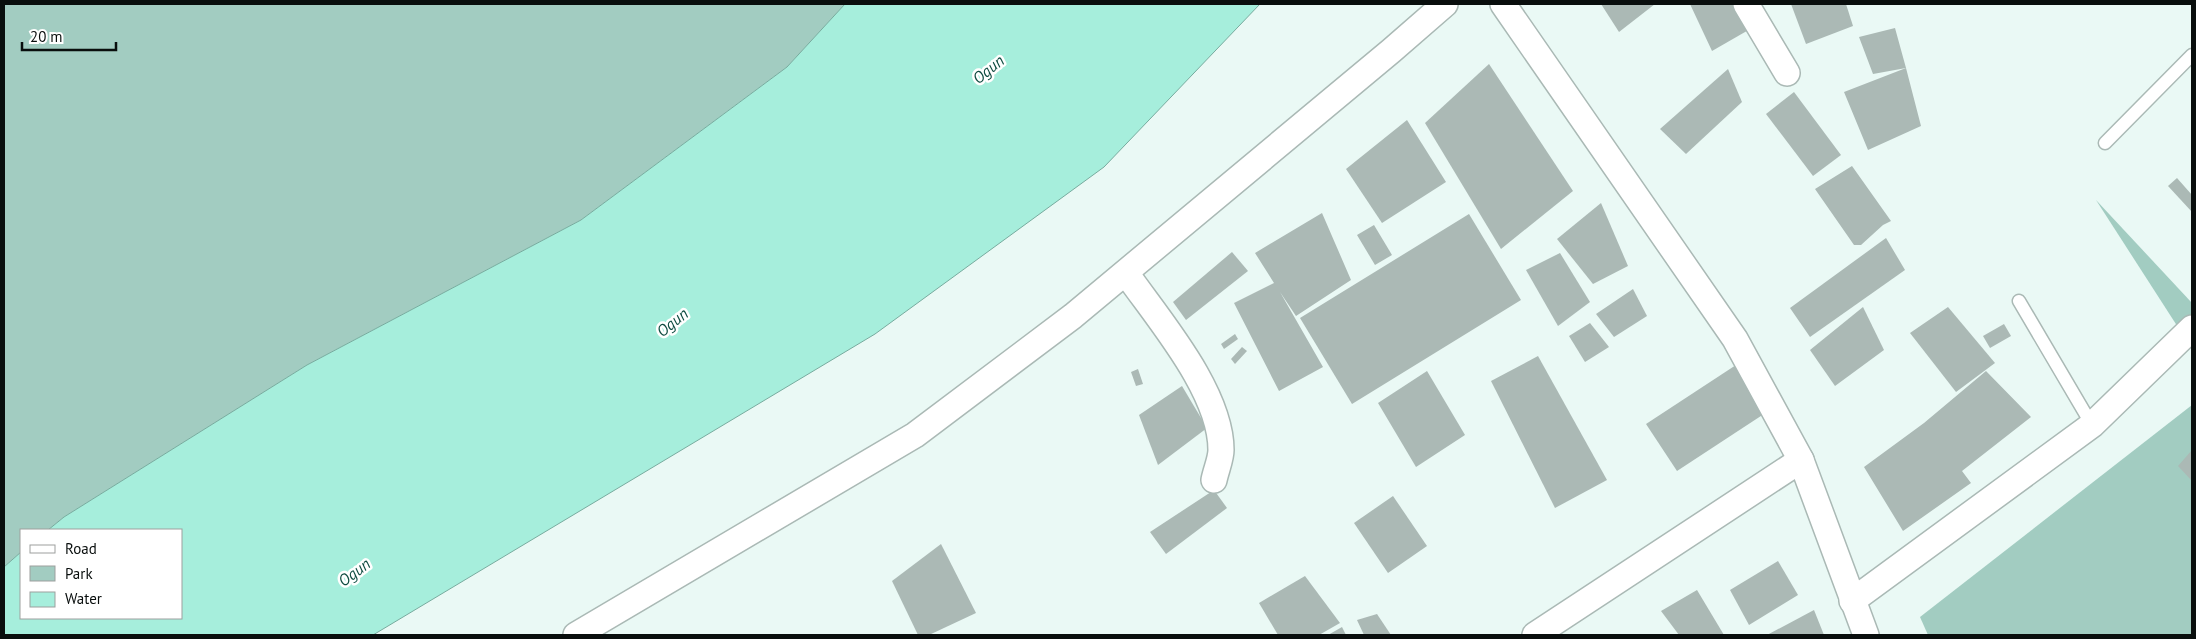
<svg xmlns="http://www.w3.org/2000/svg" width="2196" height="639" viewBox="0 0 2196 639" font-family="'PT Sans',sans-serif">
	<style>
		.green { fill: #a2ccc1 }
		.water { fill: #a6eedc; stroke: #77ab9e }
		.building { fill: #abb9b5 }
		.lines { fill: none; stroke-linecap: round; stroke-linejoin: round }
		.service-casing { stroke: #aab9b5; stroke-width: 15 }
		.minor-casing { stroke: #aab9b5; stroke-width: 28 }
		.service { stroke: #fff; stroke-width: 12 }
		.minor { stroke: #fff; stroke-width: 25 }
		.labels { text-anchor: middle; stroke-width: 5; stroke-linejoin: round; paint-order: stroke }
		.water-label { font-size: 16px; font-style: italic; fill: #0f4c41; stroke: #fff }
	</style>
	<rect width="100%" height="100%" fill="#eaf9f5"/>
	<g class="green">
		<polygon points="4,4 845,4 787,67 581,220 307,365 64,517 48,530 21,530 21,552 4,567"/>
		<polygon points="2096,200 2192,303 2192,349"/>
		<polygon points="2192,405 2192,635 1928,635 1920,617"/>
	</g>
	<polygon class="water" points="845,4 1260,4 1104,167 875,334 373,635 4,635 4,567 21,552 21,618 181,618 181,530 48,530 64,517 307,365 581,220 787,67"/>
	<g class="building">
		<polygon points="1601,4 1655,4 1619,32"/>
		<polygon points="1690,4 1739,4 1752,28 1712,51"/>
		<polygon points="1791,4 1846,4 1853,26 1806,44"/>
		<polygon points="1895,28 1906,68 1921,126 1868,150 1844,92 1906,68 1873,74 1859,37"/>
		<polygon points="1489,64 1573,191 1501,249 1425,123"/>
		<polygon points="1728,69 1742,102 1686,154 1660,129"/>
		<polygon points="1794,92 1841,155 1813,176 1766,114"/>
		<polygon points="1407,120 1446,182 1382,223 1346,169"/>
		<polygon points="1852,166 1891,221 1883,225 1861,245 1854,245 1815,189"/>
		<polygon points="2177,178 2192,195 2192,212 2168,186"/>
		<polygon points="1601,203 1628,266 1593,284 1557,239"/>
		<polygon points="1322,213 1351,280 1296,316 1280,292 1323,367 1279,391 1234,303 1274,283 1255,253"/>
		<polygon points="1469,214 1521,300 1352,404 1300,318"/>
		<polygon points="1374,225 1392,255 1375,265 1357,235"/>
		<polygon points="1886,238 1905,270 1810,337 1790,308"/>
		<polygon points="1232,252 1248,271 1186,320 1173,302"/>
		<polygon points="1560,253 1590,302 1558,326 1526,270"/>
		<polygon points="1633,289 1647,316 1614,337 1596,314"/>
		<polygon points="1863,307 1884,350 1835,386 1810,350"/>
		<polygon points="1948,307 1995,363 1956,392 1910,333"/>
		<polygon points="1590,323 1609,347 1585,362 1569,336"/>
		<polygon points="2004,324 2011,336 1990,348 1983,336"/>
		<polygon points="1235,334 1238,339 1224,349 1221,344"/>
		<polygon points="1242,347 1247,351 1235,364 1231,359"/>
		<polygon points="1538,356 1607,480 1555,508 1491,381"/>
		<polygon points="1736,365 1767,412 1677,471 1646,424"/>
		<polygon points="1138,369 1143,384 1136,386 1131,372"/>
		<polygon points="1427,371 1465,435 1416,467 1378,403"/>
		<polygon points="1986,371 2031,417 1962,471 1971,483 1903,531 1864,467 1924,423"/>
		<polygon points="1182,386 1207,428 1158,465 1139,415"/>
		<polygon points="2192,450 2192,481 2178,466"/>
		<polygon points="1214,490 1227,508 1166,554 1150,532"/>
		<polygon points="1393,496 1427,546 1388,573 1354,523"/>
		<polygon points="941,544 976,613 929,635 918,635 892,581"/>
		<polygon points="1778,561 1798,595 1749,625 1730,590"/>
		<polygon points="1305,576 1340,623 1319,635 1278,635 1259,603"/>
		<polygon points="1697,590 1724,635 1679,635 1661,611"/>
		<polygon points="1814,610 1824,635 1767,635"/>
		<polygon points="1377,614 1391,635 1364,635 1357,620"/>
		<polygon points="1342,627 1346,635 1328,635"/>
	</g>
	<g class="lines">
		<g class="service-casing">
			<g id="service">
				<polyline points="2105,143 2192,55"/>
				<polyline points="2019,301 2092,425"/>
			</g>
		</g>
		<g class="minor-casing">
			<g id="minor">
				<polyline points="1503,4 1735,339 1801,460 1866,635"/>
				<polyline points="1746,4 1787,73"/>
				<path d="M1126,273C1158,319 1221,391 1221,450C1221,459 1216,470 1214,480"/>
				<polyline points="1852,601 2092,425 2192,328"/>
				<polyline points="576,635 915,435 1073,316 1391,51 1445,4"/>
				<polyline points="1535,635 1801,460"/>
			</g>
		</g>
		<use href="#service" class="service"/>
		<use href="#minor" class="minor"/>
	</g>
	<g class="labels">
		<g class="water-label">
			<text transform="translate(988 69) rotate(-39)" y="6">Ogun</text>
			<text transform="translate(672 322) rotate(-39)" y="6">Ogun</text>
			<text transform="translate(354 572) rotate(-37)" y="6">Ogun</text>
		</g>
	</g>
	<rect width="2196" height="639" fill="none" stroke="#090e0d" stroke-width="10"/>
	<rect x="20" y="529" width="162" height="90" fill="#ffffff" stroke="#9d9f9e"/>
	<rect x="30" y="545" width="25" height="8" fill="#ffffff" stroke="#9d9f9e"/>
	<text x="65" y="554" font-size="15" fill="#090e0d">Road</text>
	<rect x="30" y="566" width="25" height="15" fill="#a2ccc1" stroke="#9d9f9e"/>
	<text x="65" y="579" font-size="15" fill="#090e0d">Park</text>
	<rect x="30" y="592" width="25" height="15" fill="#a6eedc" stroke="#9d9f9e"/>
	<text x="65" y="604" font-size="15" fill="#090e0d">Water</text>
	<path d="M22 42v8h94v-8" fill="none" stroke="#090e0d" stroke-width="2.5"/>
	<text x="30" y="42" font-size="15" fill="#090e0d" stroke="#ffffff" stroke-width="4" paint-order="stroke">20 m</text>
</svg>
